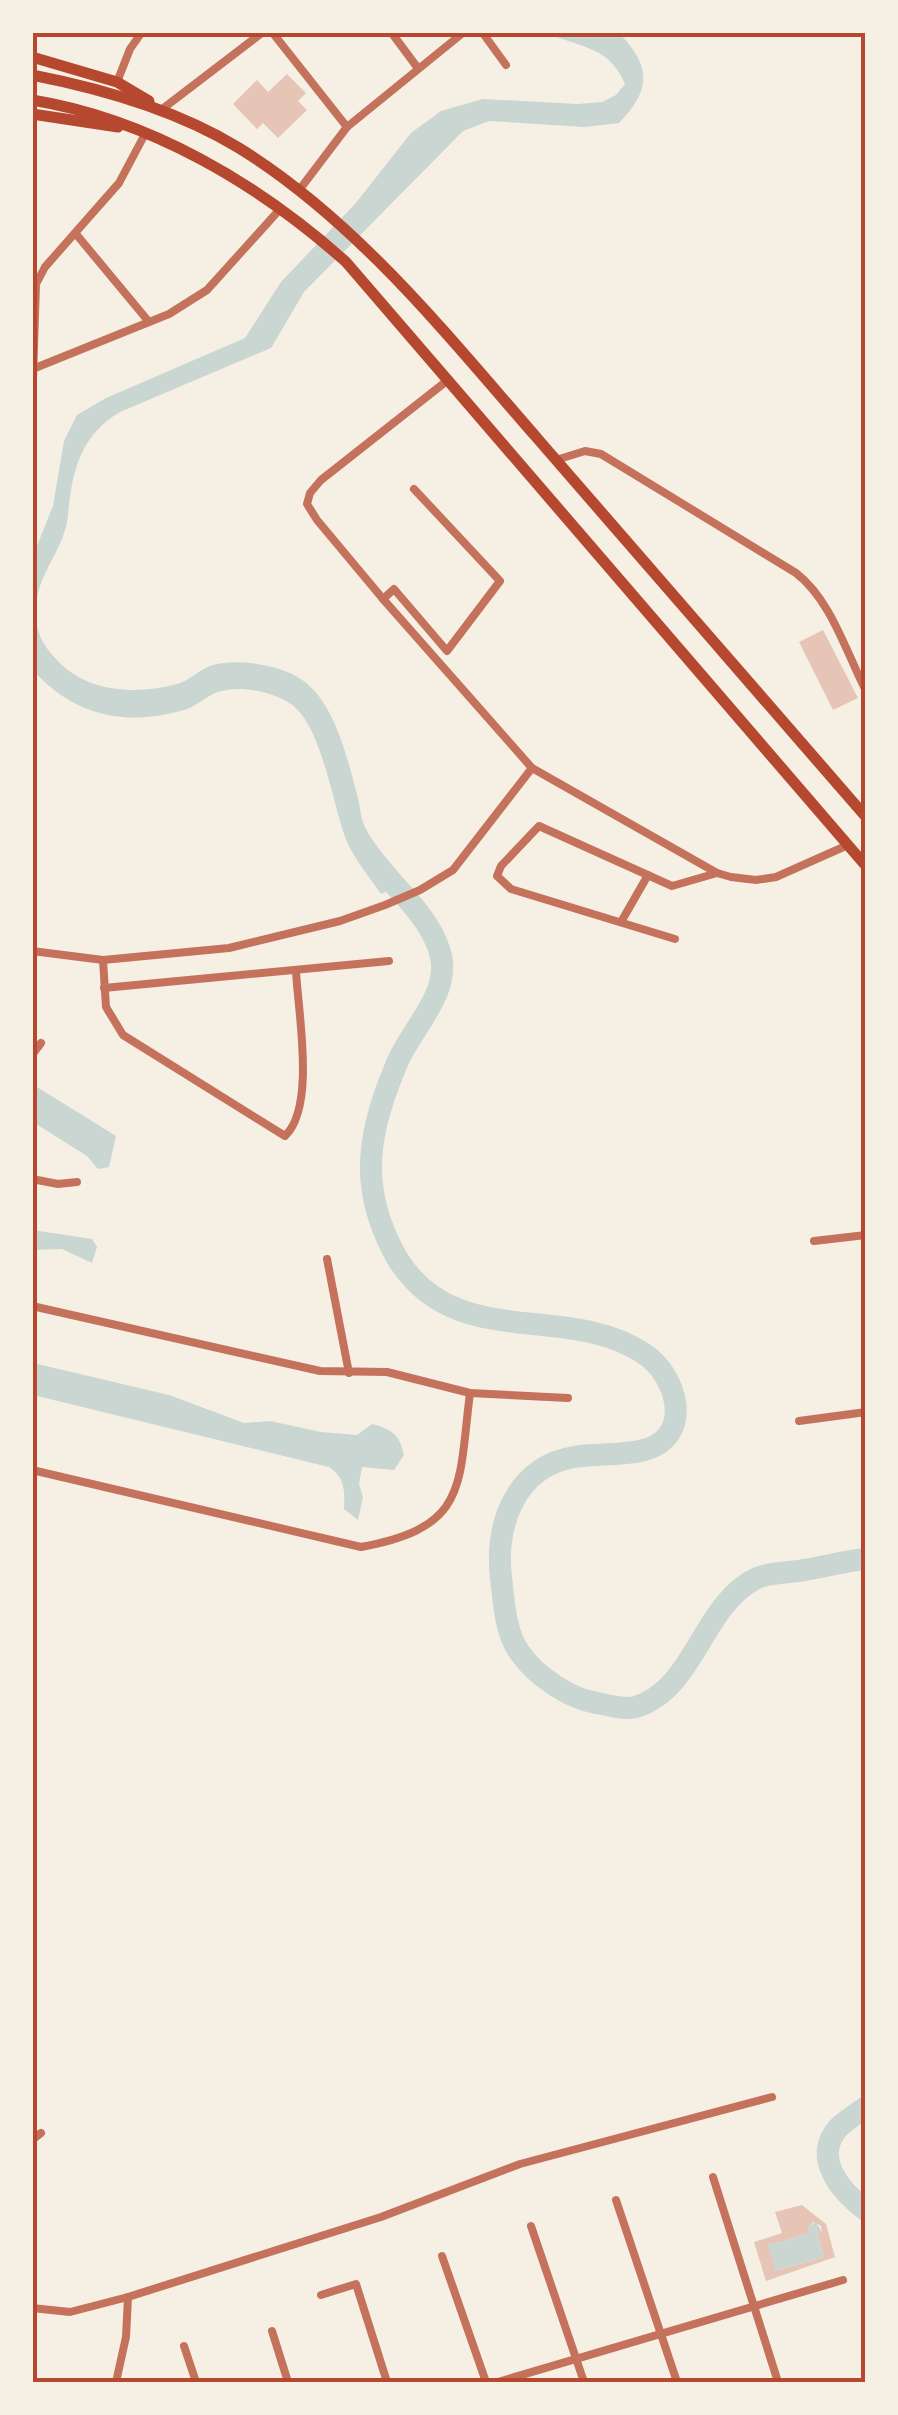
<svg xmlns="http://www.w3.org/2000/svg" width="898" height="2415" viewBox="0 0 898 2415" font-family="Poppins,sans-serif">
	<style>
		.water { fill: #c9d6d2 }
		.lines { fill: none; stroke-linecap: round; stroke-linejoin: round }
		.river { stroke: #c9d6d2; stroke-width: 22 }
		.building { fill: #e6c5b7; fill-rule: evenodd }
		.minor { stroke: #c5725c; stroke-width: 8 }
		.primary { stroke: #b5482f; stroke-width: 11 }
		.neatline { fill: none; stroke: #b5482f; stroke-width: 4 }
	</style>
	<rect width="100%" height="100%" fill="#f6efe4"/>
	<g class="water">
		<path d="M547,33H619C652,67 651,90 619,123L585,127L489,121L463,131L304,292L271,348L120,412C81,435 72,470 68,515C65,549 38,572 36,606C35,631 41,643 57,660C87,693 137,695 177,684C189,681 199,670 210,666C236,657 284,665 305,682C336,706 348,761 358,798C360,807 361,819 365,827C374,846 393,865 406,882L381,894C370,878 356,861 348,844C333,810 323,726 291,704C271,691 240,685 218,692C206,696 196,707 184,710C125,727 74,716 33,670V556L53,506L64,441L77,415L106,398L245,338L281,282L355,204L411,133L441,111L483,99L578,104L602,102L616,95L625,84C609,46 581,48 547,33Z"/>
		<polygon points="32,1084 116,1136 109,1167 98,1169 87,1156 33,1122"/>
		<polygon points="32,1230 92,1239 97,1247 92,1263 62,1249 33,1250"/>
		<path d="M33,1363L169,1395L244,1423L270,1421L321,1432L357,1435L372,1424C392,1429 400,1435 404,1455L394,1470L362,1467L359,1484L363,1497L358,1520L344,1509C345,1492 345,1477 329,1467L33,1395Z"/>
		<polygon points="816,2222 822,2232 817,2235 824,2257 776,2271 768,2245 808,2234 808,2227"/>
	</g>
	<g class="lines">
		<g class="river">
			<path d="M379,868C401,893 428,917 439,949C454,991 412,1027 397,1063C381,1101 367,1143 372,1185C375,1211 384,1235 397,1258C454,1352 565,1302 643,1353C678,1375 694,1437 644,1450C622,1456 596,1453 574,1457C515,1467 495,1525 501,1578C504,1602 505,1633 520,1653C536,1676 570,1699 597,1703C608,1705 626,1710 636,1707C696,1688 702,1604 757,1578C770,1572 790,1573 804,1570C824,1567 845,1561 866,1559"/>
			<path d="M866,2107C857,2114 846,2120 839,2127C811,2157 841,2192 866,2210"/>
		</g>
	</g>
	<g class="building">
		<polygon points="287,74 306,93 298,101 307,110 278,138 263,123 257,129 233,104 257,80 268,92"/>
		<polygon points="823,630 858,698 833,710 799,642"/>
		<path d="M802,2205L826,2224L835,2257L766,2281L754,2242L782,2233L775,2212ZM814,2222L821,2226L822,2232L817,2234L824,2257L776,2271L768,2245L808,2234V2227Z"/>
	</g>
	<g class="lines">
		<g class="minor">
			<polyline points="272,32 347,127"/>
			<polyline points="391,32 417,67"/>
			<polyline points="482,32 506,65"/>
			<polyline points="117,82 130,49 142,32"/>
			<polyline points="161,110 263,32"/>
			<polyline points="300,189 347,127 464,32"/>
			<polyline points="76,234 149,322"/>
			<polyline points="35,368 169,314 207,290 281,208"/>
			<polyline points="448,380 321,480 310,493 307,504 317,520 383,599 532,768 717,873 731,877 756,880 776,877 848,845"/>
			<polyline points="32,410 36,284 45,267 119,183 145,134"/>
			<path d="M556,460L585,451L601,454L796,573C831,600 846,652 866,691"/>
			<polyline points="383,599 394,589 447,651 500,581 414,489"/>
			<polyline points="621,922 648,875"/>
			<polyline points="675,939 511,889 497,876 501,866 539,826 672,886 717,873"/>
			<polyline points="32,951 103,960 229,948 340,921 385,905 420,890 453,870 532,768"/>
			<path d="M103,960L106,1007L123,1035L285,1136C316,1107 298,1012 296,971"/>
			<polyline points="104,988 389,961"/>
			<polyline points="32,1055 41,1043"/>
			<polyline points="32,1179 58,1184 77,1182"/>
			<polyline points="814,1241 866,1235"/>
			<polyline points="327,1259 349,1373"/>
			<polyline points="32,1306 320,1371 387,1372 470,1393 568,1398"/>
			<polyline points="799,1421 866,1412"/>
			<path d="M32,1470L361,1547C469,1527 458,1486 470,1393"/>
			<polyline points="32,2140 41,2133"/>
			<polyline points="713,2177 778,2382"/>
			<polyline points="616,2200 677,2382"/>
			<polyline points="531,2226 584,2382"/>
			<polyline points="442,2256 486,2382"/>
			<polyline points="321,2295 356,2284 387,2382"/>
			<polyline points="32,2308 70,2312 128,2297 381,2217 520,2164 772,2097"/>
			<polyline points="272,2331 288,2382"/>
			<polyline points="184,2346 196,2382"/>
			<polyline points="116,2382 126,2337 128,2297"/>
			<polyline points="498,2382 843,2280"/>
		</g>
		<g class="primary">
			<polyline points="32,57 117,82 149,101"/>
			<path d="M32,75C104,89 177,110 239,148C357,221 447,335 537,438C647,564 756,691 866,817"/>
			<path d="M32,100C149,119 259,184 346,262L866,866"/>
			<polyline points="32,114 118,127"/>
		</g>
	</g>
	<rect width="898" height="2415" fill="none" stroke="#f6efe4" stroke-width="70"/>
	<rect x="35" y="35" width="828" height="2345" class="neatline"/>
</svg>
